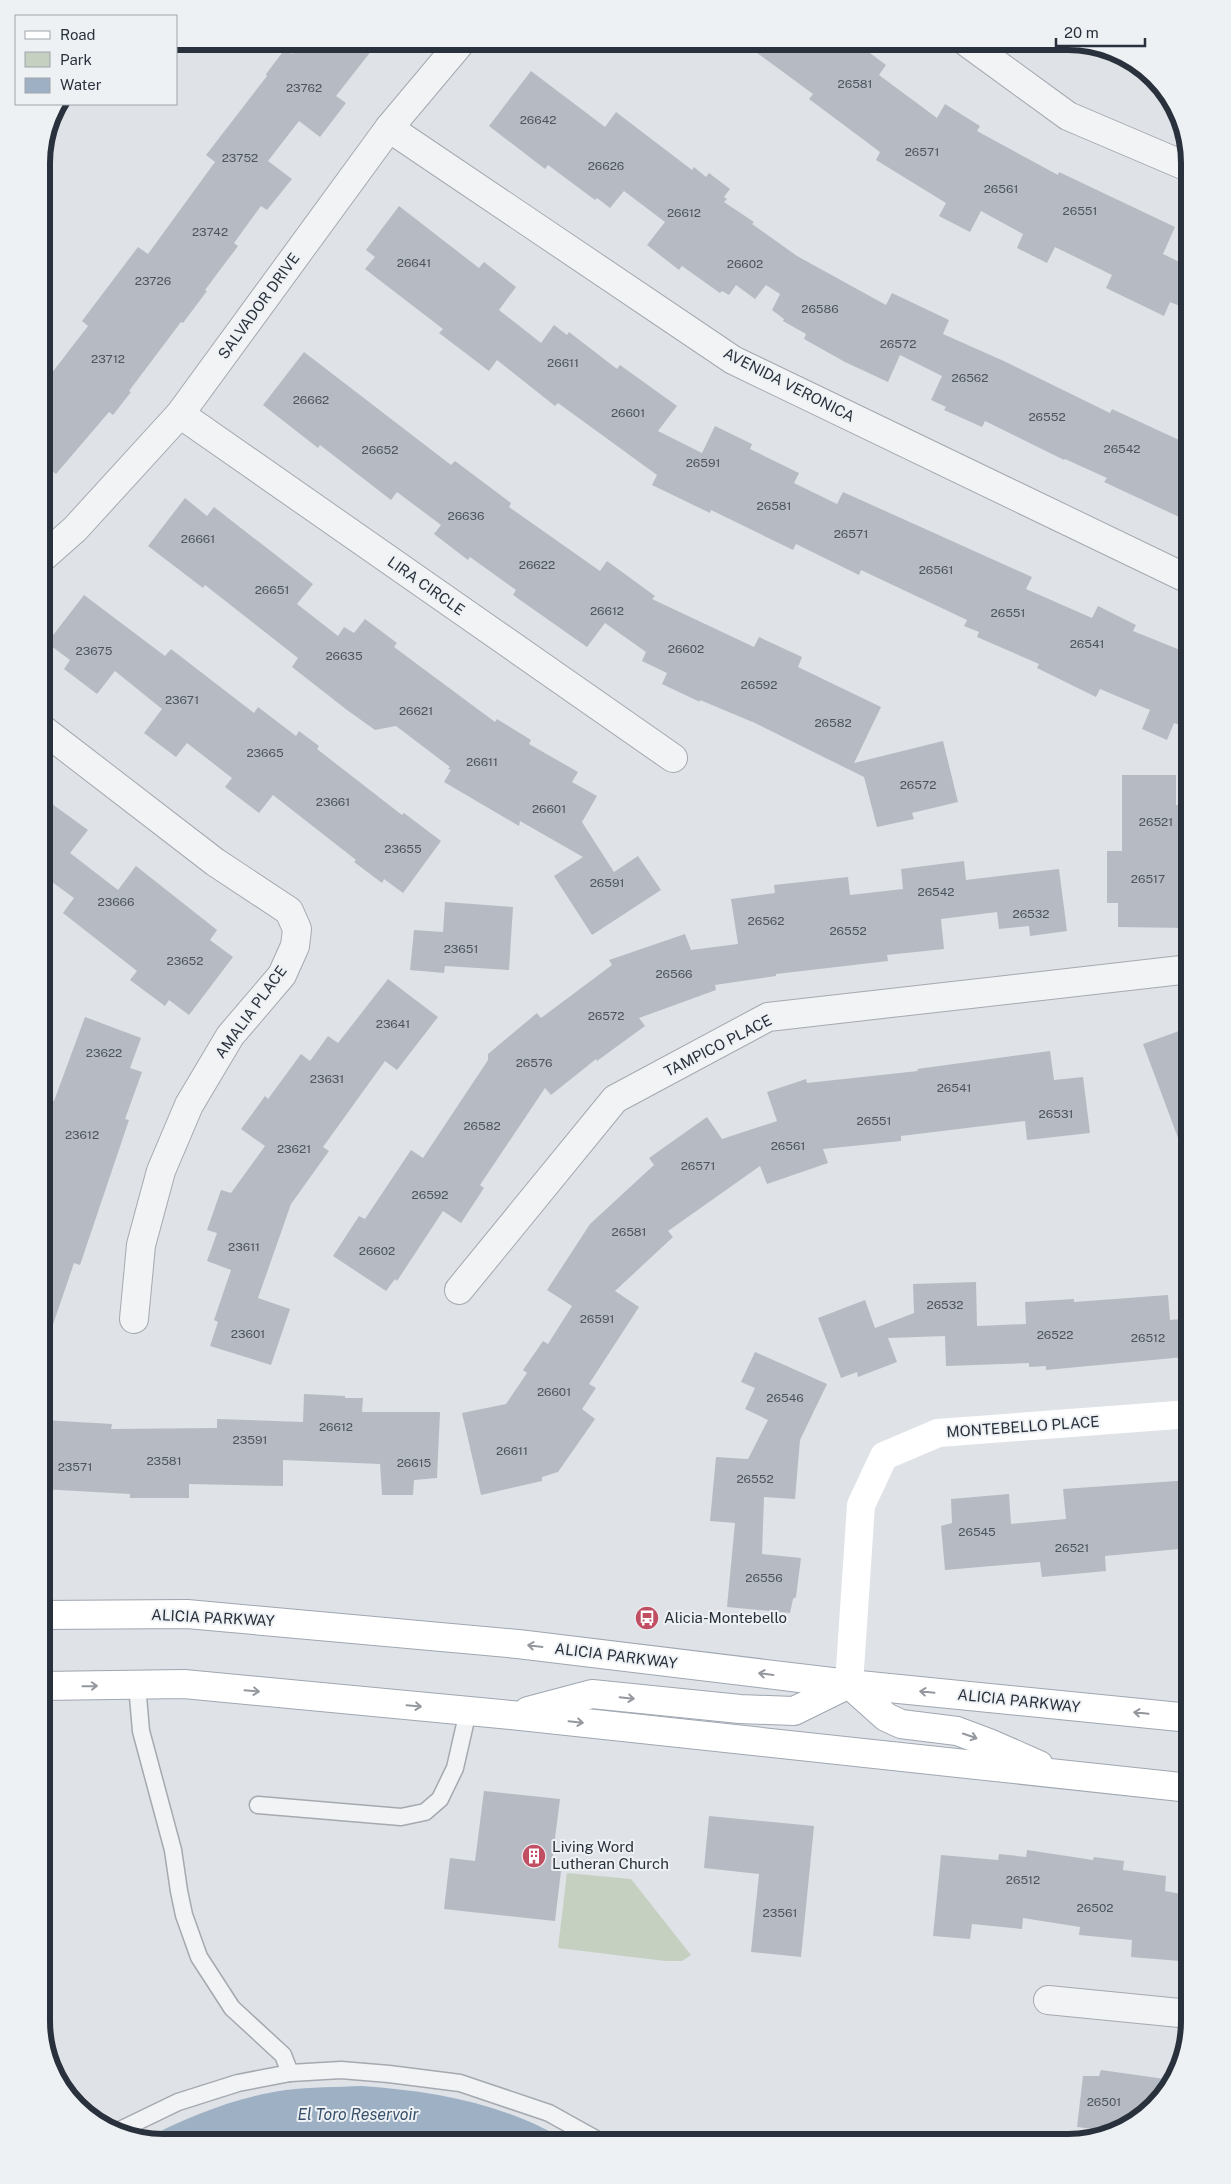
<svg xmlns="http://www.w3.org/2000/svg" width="1231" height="2184" viewBox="0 0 1231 2184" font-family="'Public Sans',sans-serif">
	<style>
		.green { fill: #c5d0c1 }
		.water { fill: #9db0c4 }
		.building { fill: #b6bbc3 }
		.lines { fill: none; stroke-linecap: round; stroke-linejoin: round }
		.lane-casing { stroke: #a5a9b0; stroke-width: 19 }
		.street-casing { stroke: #a5a9b0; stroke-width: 30 }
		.primary-casing { stroke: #9fa7b1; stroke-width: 30 }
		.lane { stroke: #f1f3f5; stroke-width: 16 }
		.street { stroke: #f1f3f5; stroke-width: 28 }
		.secondary { stroke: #fff; stroke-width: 28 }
		.primary { stroke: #fff; stroke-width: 28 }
		.oneway { stroke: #94989e }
		.labels { text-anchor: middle; stroke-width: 4; stroke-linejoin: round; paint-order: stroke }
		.number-label { font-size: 12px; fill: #4c545e }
		.street-label { font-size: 15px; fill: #29313c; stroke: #eef1f4 }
		.poi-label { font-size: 15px; fill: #29313c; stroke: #eef1f4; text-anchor: start }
		.water-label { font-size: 16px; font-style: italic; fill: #37506c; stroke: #eef1f4 }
		.rim { fill: none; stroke: #29313c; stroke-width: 6 }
	</style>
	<rect width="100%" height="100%" fill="#dfe2e7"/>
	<polygon class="green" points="567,1873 631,1879 691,1955 682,1961 665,1961 558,1948"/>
	<path class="water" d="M362,2086C434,2091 508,2104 570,2143H155L145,2139C189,2116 236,2097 286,2090C311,2087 337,2087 362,2086Z"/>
	<g class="building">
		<polygon points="302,41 379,41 336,96 346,103 320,137 299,121 268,161 292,179 267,210 261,206 234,243 238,246 205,290 207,291 183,323 181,322 129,391 131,392 113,415 109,412 56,474 41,462 41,387 88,326 82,321 138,247 148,254 215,162 206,155 267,76 266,74 285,49 292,54"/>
		<polygon points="741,41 854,41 886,65 879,75 937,118 945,104 980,126 977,131 1058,175 1059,172 1175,227 1163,254 1190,267 1190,310 1170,302 1164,316 1106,288 1112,275 1055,247 1047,263 1017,248 1023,234 981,211 970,232 939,216 946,203 876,160 880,152 809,99 813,94"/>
		<polygon points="531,71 605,127 616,112 692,170 694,167 706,177 709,173 730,189 724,197 727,199 724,202 754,222 752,224 797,256 886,305 892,293 949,320 943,334 1006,362 1110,413 1112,409 1190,445 1190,522 1104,482 1107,478 1065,459 1064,460 985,421 982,427 944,410 946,407 931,400 942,376 900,355 888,382 845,362 804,339 806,334 783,321 784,319 772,310 780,294 766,285 755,299 736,285 729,295 722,291 720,293 682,266 679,270 647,245 665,222 624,191 610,208 597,198 595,200 548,165 545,169 489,126"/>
		<polygon points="399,206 479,268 484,262 516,287 499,310 541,343 554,325 567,335 569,332 617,369 620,365 677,406 658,431 702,453 715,426 752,444 750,449 799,473 794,483 837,504 843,492 1032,577 1026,589 1092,618 1098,606 1136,625 1133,631 1190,654 1190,729 1174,723 1167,740 1142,729 1150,710 1100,689 1096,697 1037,668 1039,664 977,637 979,632 964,626 967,620 861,570 859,575 796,544 793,550 711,510 710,513 652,485 657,475 558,403 555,406 497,360 489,371 439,333 443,329 365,269 375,257 366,250"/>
		<polygon points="304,352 451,465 455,461 511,503 509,507 600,571 607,561 655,596 652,599 754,647 759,637 802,657 798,667 881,707 854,763 943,741 958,802 912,813 914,819 877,827 864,777 755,723 700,700 700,702 662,684 667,673 642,661 646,652 605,623 587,647 513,595 516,590 470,557 468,560 434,534 441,525 397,492 391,500 320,445 318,448 263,405"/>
		<polygon points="185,498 207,516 214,507 313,584 297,604 338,636 344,627 354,633 365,619 397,643 394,647 495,722 497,719 531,740 529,744 578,772 572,782 597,796 582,822 614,872 638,856 661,890 592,935 554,876 583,857 520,821 519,826 444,782 451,770 448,769 450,767 396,726 375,730 347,710 292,667 298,658 205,585 203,588 148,546"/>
		<polygon points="84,595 165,656 171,649 254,713 258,707 296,736 299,731 319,746 317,749 402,815 404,813 441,841 403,893 384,879 382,883 354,862 356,860 273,795 259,813 225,787 232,778 187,743 176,757 144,733 162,709 115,671 97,694 64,669 70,660 47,643"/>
		<polygon points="1122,775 1176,775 1176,805 1190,805 1190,900 1188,900 1188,928 1118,927 1118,903 1107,903 1107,851 1122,851"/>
		<polygon points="41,796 88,830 70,853 118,890 136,866 217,930 210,940 233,957 189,1015 169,1000 165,1006 130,980 137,971 63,913 74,898 41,874"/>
		<polygon points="964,861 966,880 1059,869 1067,931 1030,936 1029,926 999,929 997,912 941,919 944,949 887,955 888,961 776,974 776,976 715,985 716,990 639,1018 645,1026 597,1061 596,1059 551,1095 545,1088 480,1185 484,1188 461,1223 443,1211 397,1281 395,1279 386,1291 333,1256 359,1216 365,1219 411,1150 423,1158 488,1060 488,1054 537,1013 541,1018 612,965 609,960 685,934 691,950 738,944 731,899 775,893 774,885 848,877 850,895 903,889 901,869"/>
		<polygon points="445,902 513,907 509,970 445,966 444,973 410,970 414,930 443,932"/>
		<polygon points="388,979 438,1017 397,1070 385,1061 323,1147 329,1151 291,1204 258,1298 290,1309 271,1365 210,1346 218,1322 214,1320 231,1270 207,1261 217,1233 207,1230 221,1190 231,1193 265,1146 241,1129 265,1096 268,1099 301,1054 310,1061 328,1036 338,1043"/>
		<polygon points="85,1017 141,1038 130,1068 142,1072 125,1119 129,1120 80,1265 74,1263 45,1348 41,1347 41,1122 49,1100 54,1101"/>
		<polygon points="1190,1027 1190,1162 1187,1162 1143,1044"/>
		<polygon points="1050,1051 1054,1080 1083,1077 1090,1133 1027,1140 1025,1121 901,1136 901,1141 823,1149 828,1163 767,1184 760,1166 668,1231 673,1237 615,1291 639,1307 589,1384 596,1388 582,1409 595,1419 558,1472 542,1477 542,1481 481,1495 462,1413 506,1404 527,1373 523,1370 543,1341 548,1344 572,1306 547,1290 590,1224 654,1165 649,1158 707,1117 722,1139 777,1121 767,1092 806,1079 807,1083 918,1071 917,1069"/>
		<polygon points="976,1282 977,1326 1026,1324 1025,1302 1074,1299 1074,1302 1168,1295 1170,1320 1181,1319 1184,1357 1046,1370 1046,1366 1029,1367 1029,1363 946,1366 945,1336 888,1338 897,1362 858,1377 857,1372 841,1378 818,1318 865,1300 875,1328 914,1313 913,1284"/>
		<polygon points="755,1352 827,1384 800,1440 795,1499 764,1497 762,1554 801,1558 796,1597 793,1599 790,1613 727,1607 735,1523 710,1521 716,1457 748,1459 768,1420 745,1409 755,1388 741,1382"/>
		<polygon points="304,1394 345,1396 345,1398 363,1398 362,1412 440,1412 437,1478 414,1480 413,1495 382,1495 380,1464 283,1460 283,1486 189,1484 189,1498 130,1498 130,1494 41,1489 43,1420 112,1424 111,1429 217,1428 217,1419 303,1422"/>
		<polygon points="1190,1480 1190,1548 1105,1556 1106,1571 1042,1577 1040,1562 945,1570 941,1526 952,1523 951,1499 1009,1494 1011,1524 1066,1519 1063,1489"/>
		<polygon points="484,1791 560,1799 551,1870 561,1871 555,1921 444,1909 450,1858 475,1861"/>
		<polygon points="709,1816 814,1826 801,1957 751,1952 759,1874 704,1868"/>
		<polygon points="1027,1850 1093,1860 1094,1857 1124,1861 1123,1870 1166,1876 1165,1891 1187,1895 1180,1961 1131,1957 1132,1940 1079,1935 1080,1927 1023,1918 1022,1929 972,1924 970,1939 933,1936 941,1855 998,1860 999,1854 1026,1857"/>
		<polygon points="1101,2070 1172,2080 1169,2088 1122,2130 1116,2132 1077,2127 1083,2076 1099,2076"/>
	</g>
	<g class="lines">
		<g class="lane-casing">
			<g id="lane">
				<polyline points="137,1685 141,1731 173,1850 179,1891 184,1915 199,1957 232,2008 283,2055 290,2073"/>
				<polyline points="258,1805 401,1817 425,1812 440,1799 455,1768 468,1711"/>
				<polyline points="120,2130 178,2102 238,2083 290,2073 341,2070 389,2074 460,2083 549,2113 603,2143"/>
			</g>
		</g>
		<g class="street-casing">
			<g id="street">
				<polyline points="965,41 1068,116 1190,168"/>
				<polyline points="389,128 733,360 1190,580"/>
				<polyline points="180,414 673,758"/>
				<polyline points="41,559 75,529 180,414 389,128 462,41"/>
				<polyline points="41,728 215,862 289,911 297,929 295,946 282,975 230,1036 189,1105 161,1171 141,1245 134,1319"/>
				<polyline points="459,1290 615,1099 768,1017 1190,969"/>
				<polyline points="1048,2000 1190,2014"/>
			</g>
		</g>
		<g class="primary-casing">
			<g id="primary">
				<polyline points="41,1615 187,1614 518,1644 849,1684 1190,1718"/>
				<polyline points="41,1686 184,1684 511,1715 1190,1788"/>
				<polyline points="528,1711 592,1694 740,1709 794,1711 849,1684 886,1717 901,1724 957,1731 989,1743 1039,1765"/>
			</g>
		</g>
		<use href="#lane" class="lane"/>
		<use href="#street" class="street"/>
		<polyline class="secondary" points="849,1684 861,1505 884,1456 938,1433 1190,1414"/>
		<use href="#primary" class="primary"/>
	</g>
	<defs><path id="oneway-shaft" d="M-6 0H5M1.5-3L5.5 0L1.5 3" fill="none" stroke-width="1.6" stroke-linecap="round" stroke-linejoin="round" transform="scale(1.25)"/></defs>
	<g class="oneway">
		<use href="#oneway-shaft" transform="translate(535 1646) rotate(-173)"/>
		<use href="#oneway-shaft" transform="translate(766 1674) rotate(-173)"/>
		<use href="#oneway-shaft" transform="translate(90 1686) rotate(-1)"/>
		<use href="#oneway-shaft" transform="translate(252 1691) rotate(5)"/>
		<use href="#oneway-shaft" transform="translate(927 1692) rotate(-174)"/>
		<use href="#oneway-shaft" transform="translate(627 1698) rotate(6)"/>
		<use href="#oneway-shaft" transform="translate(414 1706) rotate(5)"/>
		<use href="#oneway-shaft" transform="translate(1141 1713) rotate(-174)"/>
		<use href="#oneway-shaft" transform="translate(576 1722) rotate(6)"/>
		<use href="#oneway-shaft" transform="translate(970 1736) rotate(19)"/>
	</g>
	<defs>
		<g id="bus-disc" transform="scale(1.25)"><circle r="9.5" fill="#c14e62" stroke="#eef1f4"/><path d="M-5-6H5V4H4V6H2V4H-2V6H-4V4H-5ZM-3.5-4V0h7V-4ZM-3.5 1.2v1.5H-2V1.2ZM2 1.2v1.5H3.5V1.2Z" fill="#fff"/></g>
		<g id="building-disc" transform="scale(1.25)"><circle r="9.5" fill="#c14e62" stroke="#eef1f4"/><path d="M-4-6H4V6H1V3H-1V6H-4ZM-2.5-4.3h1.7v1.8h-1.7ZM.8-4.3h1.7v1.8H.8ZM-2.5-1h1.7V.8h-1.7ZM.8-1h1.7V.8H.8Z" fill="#fff"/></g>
	</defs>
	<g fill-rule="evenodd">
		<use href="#bus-disc" x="647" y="1618"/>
		<use href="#building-disc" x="534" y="1856"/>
	</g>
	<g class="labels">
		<g class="number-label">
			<text x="855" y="88">26581</text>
			<text x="304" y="92">23762</text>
			<text x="538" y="124">26642</text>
			<text x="922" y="156">26571</text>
			<text x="240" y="162">23752</text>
			<text x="606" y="170">26626</text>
			<text x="1001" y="193">26561</text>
			<text x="1080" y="215">26551</text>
			<text x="684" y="217">26612</text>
			<text x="210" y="236">23742</text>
			<text x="414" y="267">26641</text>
			<text x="745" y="268">26602</text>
			<text x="153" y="285">23726</text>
			<text x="820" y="313">26586</text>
			<text x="898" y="348">26572</text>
			<text x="108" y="363">23712</text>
			<text x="563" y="367">26611</text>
			<text x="970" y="382">26562</text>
			<text x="311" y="404">26662</text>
			<text x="628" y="417">26601</text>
			<text x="1047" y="421">26552</text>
			<text x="1122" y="453">26542</text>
			<text x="380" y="454">26652</text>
			<text x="703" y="467">26591</text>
			<text x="774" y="510">26581</text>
			<text x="466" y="520">26636</text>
			<text x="851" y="538">26571</text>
			<text x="198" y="543">26661</text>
			<text x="537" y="569">26622</text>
			<text x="936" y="574">26561</text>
			<text x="272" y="594">26651</text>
			<text x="607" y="615">26612</text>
			<text x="1008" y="617">26551</text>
			<text x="1087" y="648">26541</text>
			<text x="686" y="653">26602</text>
			<text x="94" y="655">23675</text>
			<text x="344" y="660">26635</text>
			<text x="759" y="689">26592</text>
			<text x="182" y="704">23671</text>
			<text x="416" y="715">26621</text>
			<text x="833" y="727">26582</text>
			<text x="265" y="757">23665</text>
			<text x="482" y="766">26611</text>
			<text x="918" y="789">26572</text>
			<text x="333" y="806">23661</text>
			<text x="549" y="813">26601</text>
			<text x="1156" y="826">26521</text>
			<text x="403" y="853">23655</text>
			<text x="1148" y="883">26517</text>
			<text x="607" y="887">26591</text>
			<text x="936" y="896">26542</text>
			<text x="116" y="906">23666</text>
			<text x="1031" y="918">26532</text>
			<text x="766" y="925">26562</text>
			<text x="848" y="935">26552</text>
			<text x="461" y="953">23651</text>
			<text x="185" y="965">23652</text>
			<text x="674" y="978">26566</text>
			<text x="606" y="1020">26572</text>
			<text x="393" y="1028">23641</text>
			<text x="104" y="1057">23622</text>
			<text x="534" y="1067">26576</text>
			<text x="327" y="1083">23631</text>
			<text x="954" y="1092">26541</text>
			<text x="1056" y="1118">26531</text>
			<text x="874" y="1125">26551</text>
			<text x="482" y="1130">26582</text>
			<text x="82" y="1139">23612</text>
			<text x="788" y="1150">26561</text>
			<text x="294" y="1153">23621</text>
			<text x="698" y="1170">26571</text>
			<text x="430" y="1199">26592</text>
			<text x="629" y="1236">26581</text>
			<text x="244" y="1251">23611</text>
			<text x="377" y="1255">26602</text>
			<text x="945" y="1309">26532</text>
			<text x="597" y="1323">26591</text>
			<text x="248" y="1338">23601</text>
			<text x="1055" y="1339">26522</text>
			<text x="1148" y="1342">26512</text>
			<text x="554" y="1396">26601</text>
			<text x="785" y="1402">26546</text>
			<text x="336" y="1431">26612</text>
			<text x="250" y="1444">23591</text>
			<text x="512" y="1455">26611</text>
			<text x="164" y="1465">23581</text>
			<text x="414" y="1467">26615</text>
			<text x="75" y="1471">23571</text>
			<text x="755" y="1483">26552</text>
			<text x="977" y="1536">26545</text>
			<text x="1072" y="1552">26521</text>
			<text x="764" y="1582">26556</text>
			<text x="1023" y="1884">26512</text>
			<text x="1095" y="1912">26502</text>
			<text x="780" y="1917">23561</text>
			<text x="1104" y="2106">26501</text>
		</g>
		<g class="street-label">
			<text transform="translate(259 306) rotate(-54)" y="5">SALVADOR DRIVE</text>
			<text transform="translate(789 385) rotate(27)" y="5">AVENIDA VERONICA</text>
			<text transform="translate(426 586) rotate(35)" y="5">LIRA CIRCLE</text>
			<text transform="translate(251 1012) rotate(-54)" y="5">AMALIA PLACE</text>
			<text transform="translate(718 1046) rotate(-27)" y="5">TAMPICO PLACE</text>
			<text transform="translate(1023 1427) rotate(-4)" y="5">MONTEBELLO PLACE</text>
			<text transform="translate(213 1618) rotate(3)" y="5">ALICIA PARKWAY</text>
			<text transform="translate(616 1656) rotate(7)" y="5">ALICIA PARKWAY</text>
			<text transform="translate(1019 1701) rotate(6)" y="5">ALICIA PARKWAY</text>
		</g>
		<g class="poi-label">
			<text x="664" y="1623">Alicia-Montebello</text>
			<text x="552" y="1852">Living Word<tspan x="552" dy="17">Lutheran Church</tspan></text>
		</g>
		<g class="water-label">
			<text x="358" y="2120">El Toro Reservoir</text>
		</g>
	</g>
	<path d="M0 0H1231V2184H0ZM163 50H1068A113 113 0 0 1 1181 163V2021A113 113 0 0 1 1068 2134H163A113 113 0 0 1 50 2021V163A113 113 0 0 1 163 50Z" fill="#eef1f4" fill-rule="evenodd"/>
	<path class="rim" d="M163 50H1068A113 113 0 0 1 1181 163V2021A113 113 0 0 1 1068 2134H163A113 113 0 0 1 50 2021V163A113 113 0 0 1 163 50Z"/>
	<rect x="15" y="15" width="162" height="90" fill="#eef1f4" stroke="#9fa4aa"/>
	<rect x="25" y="31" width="25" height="8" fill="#ffffff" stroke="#9fa4aa"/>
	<text x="60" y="40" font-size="15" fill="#29313c">Road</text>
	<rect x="25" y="52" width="25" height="15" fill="#c5d0c1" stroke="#9fa4aa"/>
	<text x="60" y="65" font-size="15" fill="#29313c">Park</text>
	<rect x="25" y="78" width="25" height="15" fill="#9db0c4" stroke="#9fa4aa"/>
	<text x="60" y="90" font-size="15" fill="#29313c">Water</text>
	<path d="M1056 38v8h89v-8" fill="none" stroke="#29313c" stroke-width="2.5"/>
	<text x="1064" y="38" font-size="15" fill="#29313c" stroke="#eef1f4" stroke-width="4" paint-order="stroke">20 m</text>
</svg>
